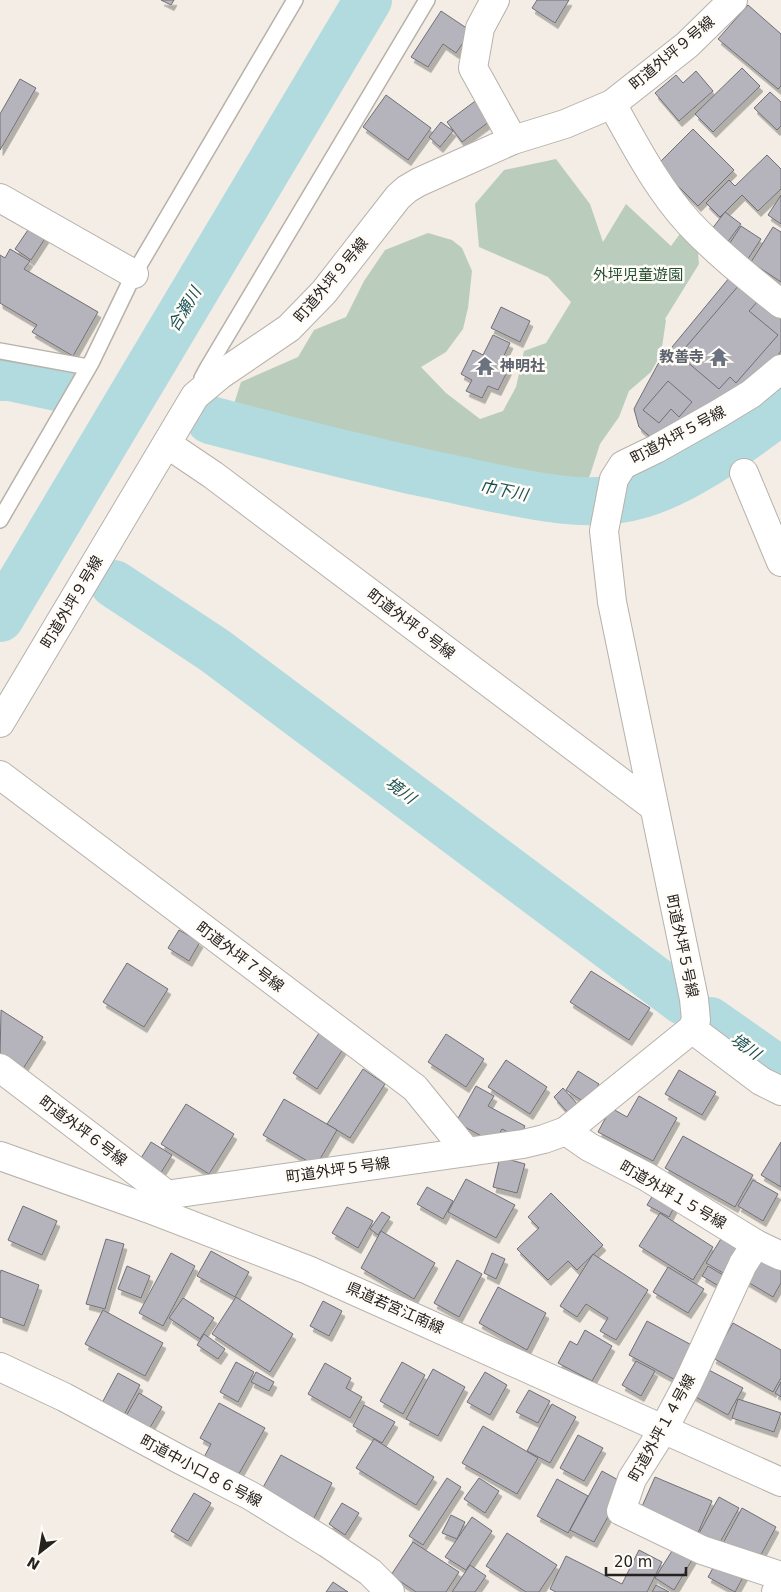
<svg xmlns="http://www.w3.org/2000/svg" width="781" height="1592" viewBox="0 0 781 1592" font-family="'DejaVu Sans','Noto Sans JP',sans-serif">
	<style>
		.green { fill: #bacdbd }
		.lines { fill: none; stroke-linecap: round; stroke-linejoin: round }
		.river { stroke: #b2dbdf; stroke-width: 48 }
		.building { fill: #b5b3bb; stroke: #716f76; filter: url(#shadow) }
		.service-casing { stroke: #b7b1aa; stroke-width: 18 }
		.minor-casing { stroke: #b7b1aa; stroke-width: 30 }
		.secondary-casing { stroke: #b7b1aa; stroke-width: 30 }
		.service { stroke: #fff; stroke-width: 15 }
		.minor { stroke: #fff; stroke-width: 28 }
		.secondary { stroke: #fff; stroke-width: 28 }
		.labels { text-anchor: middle; stroke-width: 5; stroke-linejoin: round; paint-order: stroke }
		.street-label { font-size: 15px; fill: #252320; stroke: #fffbf6 }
		.park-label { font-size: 15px; fill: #214e2e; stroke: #fffbf6 }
		.worship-label { font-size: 15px; font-weight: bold; fill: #5b616d; stroke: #fffbf6; text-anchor: end }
		.water-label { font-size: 16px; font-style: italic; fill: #165055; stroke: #fffbf6 }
	</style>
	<defs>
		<filter id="shadow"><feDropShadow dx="3" dy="5.5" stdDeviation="0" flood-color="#0004"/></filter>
	</defs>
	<rect width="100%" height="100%" fill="#f3ede5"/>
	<polygon class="green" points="556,159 590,204 603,242 626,204 671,246 685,227 697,241 699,264 665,319 666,320 661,354 651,372 629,391 619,417 600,444 590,475 575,506 536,508 470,495 416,488 370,473 324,466 246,443 234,404 241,382 298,357 314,330 346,317 364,281 385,250 428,233 452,240 462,248 472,271 468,308 463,329 446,352 421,367 446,393 480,419 503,411 516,387 524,351 546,343 571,302 548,277 479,247 475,204 504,170"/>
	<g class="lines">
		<g class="river">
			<polyline points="0,377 10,377 57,387"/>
			<path d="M210,420C278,438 346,455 415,471C445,477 474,484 504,490C550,499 596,508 642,494C692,479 739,441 781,411"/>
			<polyline points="114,584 214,650 683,1001"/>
			<polyline points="0,618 368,0"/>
			<polyline points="710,1021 781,1071"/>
		</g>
	</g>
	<g class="building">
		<polygon points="161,0 174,0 171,5"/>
		<polygon points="537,0 569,0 555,23 532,8"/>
		<polygon points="748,5 781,34 781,86 778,89 718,39"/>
		<polygon points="441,11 471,31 456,53 443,44 428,67 411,57"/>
		<polygon points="742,68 760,86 713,132 695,114"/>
		<polygon points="696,71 713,91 679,121 655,93 676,75 683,83"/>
		<polygon points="20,79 36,88 0,150 0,114"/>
		<polygon points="770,92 781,102 781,126 777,130 754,108"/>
		<polygon points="386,95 431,128 408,160 363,127"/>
		<polygon points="478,99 493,119 462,142 447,122"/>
		<polygon points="441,122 453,131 440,147 429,137"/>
		<polygon points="693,129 734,170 698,206 657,165"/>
		<polygon points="767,155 781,169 781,189 758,211 742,195 720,217 706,203 729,180 735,186"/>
		<polygon points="781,195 781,224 768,215"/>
		<polygon points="725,212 741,224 724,247 708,234"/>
		<polygon points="741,226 761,239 746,262 726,249"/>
		<polygon points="30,227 46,237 31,260 15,249"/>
		<polygon points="773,227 781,232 781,282 751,262"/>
		<polygon points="10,249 30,261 24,269 98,312 73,356 32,332 37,325 0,303 0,255 5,258"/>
		<polygon points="734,272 781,311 781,351 769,367 655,441 639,427 634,409 637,403 658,364"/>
		<polygon points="740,284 759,300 749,311 778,335 736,383 730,377 719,389 679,355"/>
		<polygon points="501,307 530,321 520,342 491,328"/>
		<polygon points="493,335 510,343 500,364 509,368 498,390 488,386 482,398 466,391 472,380 461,374 473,350 483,355"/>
		<polygon points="668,381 692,402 679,417 671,409 659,423 643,410"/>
		<polygon points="179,930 200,942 189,961 168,948"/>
		<polygon points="127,963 168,989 144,1027 103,1002"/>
		<polygon points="591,971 650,1008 629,1040 570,1002"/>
		<polygon points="1,1010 43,1037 21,1072 0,1058"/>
		<polygon points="321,1030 345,1046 317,1089 293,1073"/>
		<polygon points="446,1034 484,1059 466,1087 428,1062"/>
		<polygon points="506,1060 547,1087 530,1114 488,1087"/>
		<polygon points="363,1069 385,1084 350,1138 327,1124"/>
		<polygon points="679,1070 716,1092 702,1115 665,1094"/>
		<polygon points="578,1071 599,1084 587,1104 566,1090"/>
		<polygon points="476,1086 494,1096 488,1106 525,1126 519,1138 502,1129 494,1143 456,1122"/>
		<polygon points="563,1088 579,1106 570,1115 554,1097"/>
		<polygon points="639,1096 677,1118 653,1161 598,1132 611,1108 627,1117"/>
		<polygon points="284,1099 337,1130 316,1166 263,1135"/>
		<polygon points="186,1104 234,1134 209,1174 161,1144"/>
		<polygon points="683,1136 753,1175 735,1207 665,1168"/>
		<polygon points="151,1142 172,1155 157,1179 136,1166"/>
		<polygon points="781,1142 781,1187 761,1175"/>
		<polygon points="500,1157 525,1164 517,1193 493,1187"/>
		<polygon points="466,1179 515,1205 496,1238 448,1212"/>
		<polygon points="753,1180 778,1194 763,1221 738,1206"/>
		<polygon points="427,1187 453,1201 443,1219 417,1204"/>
		<polygon points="657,1188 678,1200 669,1217 647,1205"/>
		<polygon points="551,1193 603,1245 577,1270 568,1261 548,1280 517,1249 539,1228 528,1217"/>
		<polygon points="23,1206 57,1221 42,1255 8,1240"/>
		<polygon points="347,1207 373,1221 358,1248 332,1233"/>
		<polygon points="382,1212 390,1217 378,1235 370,1229"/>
		<polygon points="660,1213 713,1247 693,1280 639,1246"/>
		<polygon points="381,1231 435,1263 414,1299 361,1268"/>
		<polygon points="724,1234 748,1248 730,1277 706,1263"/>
		<polygon points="106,1239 124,1244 105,1309 86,1304"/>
		<polygon points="764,1249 781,1259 781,1283 773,1297 746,1281"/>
		<polygon points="211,1251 249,1272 235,1297 197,1276"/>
		<polygon points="171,1253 195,1266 163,1326 139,1313"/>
		<polygon points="492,1253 505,1259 496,1279 484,1273"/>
		<polygon points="593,1254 648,1290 616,1340 600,1331 608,1318 586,1304 577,1317 560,1306"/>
		<polygon points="457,1260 482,1274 459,1317 434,1303"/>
		<polygon points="127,1266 150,1276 141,1298 118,1289"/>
		<polygon points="708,1266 728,1278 722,1288 702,1276"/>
		<polygon points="668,1267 704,1289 688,1313 653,1292"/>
		<polygon points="1,1270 39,1285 24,1326 0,1317 0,1274"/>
		<polygon points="498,1287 546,1313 527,1350 479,1323"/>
		<polygon points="236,1297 293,1334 270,1372 212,1334"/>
		<polygon points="183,1298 214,1318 200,1339 169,1318"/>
		<polygon points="323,1301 342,1311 329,1336 310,1326"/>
		<polygon points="103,1310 163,1343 145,1376 85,1344"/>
		<polygon points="647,1321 699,1349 681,1383 629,1355"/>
		<polygon points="733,1323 781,1350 781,1378 773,1392 713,1358"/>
		<polygon points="585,1330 612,1346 592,1381 558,1363 570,1341 577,1345"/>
		<polygon points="204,1334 225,1349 218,1359 197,1345"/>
		<polygon points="636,1361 655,1371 641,1396 622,1385"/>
		<polygon points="236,1362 254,1372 238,1402 220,1392"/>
		<polygon points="402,1362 425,1375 403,1414 380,1401"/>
		<polygon points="325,1363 351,1378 346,1388 362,1397 350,1418 308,1394"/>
		<polygon points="433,1369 465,1387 438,1436 406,1419"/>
		<polygon points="707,1369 743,1388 728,1415 692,1395"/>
		<polygon points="256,1372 274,1382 269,1391 251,1382"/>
		<polygon points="485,1372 507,1385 490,1415 467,1402"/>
		<polygon points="118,1373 140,1385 124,1415 102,1403"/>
		<polygon points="781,1382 781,1397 775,1393"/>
		<polygon points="529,1390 550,1401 538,1423 516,1412"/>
		<polygon points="139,1393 162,1407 148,1431 125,1418"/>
		<polygon points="738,1399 781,1413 774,1432 732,1418"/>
		<polygon points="219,1403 265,1428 236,1479 202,1461 211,1444 200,1438"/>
		<polygon points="552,1404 576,1417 550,1463 527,1451"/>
		<polygon points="364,1405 395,1422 382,1443 353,1426"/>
		<polygon points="483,1426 538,1458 517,1494 462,1463"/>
		<polygon points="578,1435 603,1448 584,1481 560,1468"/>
		<polygon points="374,1439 434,1477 416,1505 356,1468"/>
		<polygon points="281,1455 332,1483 313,1520 261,1491"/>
		<polygon points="602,1471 629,1486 614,1506 594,1542 570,1530"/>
		<polygon points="655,1477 712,1501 697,1535 640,1511"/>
		<polygon points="447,1478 461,1487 423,1545 409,1536"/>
		<polygon points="479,1478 499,1491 485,1513 464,1499"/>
		<polygon points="557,1479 588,1496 568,1533 537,1516"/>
		<polygon points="194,1493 211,1503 188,1541 171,1531"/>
		<polygon points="719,1497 739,1508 718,1546 698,1535"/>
		<polygon points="342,1503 359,1513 345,1535 329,1524"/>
		<polygon points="742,1508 776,1527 757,1562 723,1543"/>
		<polygon points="451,1515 465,1522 457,1539 442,1533"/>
		<polygon points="472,1517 492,1531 466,1570 445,1557"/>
		<polygon points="507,1533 557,1565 539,1592 526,1592 486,1566"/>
		<polygon points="413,1542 459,1572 446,1592 416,1592 391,1575"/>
		<polygon points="677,1543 695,1555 674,1590 655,1578"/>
		<polygon points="639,1550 662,1562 647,1592 556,1592 550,1589 566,1556 622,1584"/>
		<polygon points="719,1557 746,1572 735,1592 708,1577"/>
		<polygon points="470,1565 486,1576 475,1592 452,1592"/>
		<polygon points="333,1582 348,1592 326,1592"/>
		<polygon points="656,1585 669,1592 652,1592"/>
	</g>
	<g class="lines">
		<g class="service-casing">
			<g id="service">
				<polyline points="0,351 88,367"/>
				<polyline points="202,386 202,378 208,367 427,0"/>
				<polyline points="0,520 91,363 134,274 295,0"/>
			</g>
		</g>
		<g class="minor-casing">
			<g id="minor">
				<polyline points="495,0 480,28 473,68 513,140"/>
				<path d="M612,104C635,145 657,188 689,223C717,253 749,278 781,304"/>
				<polyline points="0,198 134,274"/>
				<polyline points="167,444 213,475 654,807"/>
				<polyline points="744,473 781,562"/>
				<polyline points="0,723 195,396 220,375 289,328 324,292 398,197 407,189 419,182 513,140 565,124 612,104 687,45 733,0"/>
				<polyline points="0,775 415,1088 467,1152"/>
				<polyline points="692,1029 761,1081 781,1091"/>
				<polyline points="0,1068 166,1194"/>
				<polyline points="566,1131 589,1147 647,1177 756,1244 781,1256"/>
				<polyline points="147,1208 151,1200 158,1196 523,1144 544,1139 566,1131 692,1029 696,1020 694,999 612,602 604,531 614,479 623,465 656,449 718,414 751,394 781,369"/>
				<polyline points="756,1244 743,1264 688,1383 663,1430 632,1479 621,1511 702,1550 781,1576"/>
				<polyline points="0,1367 64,1397 179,1459 251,1496 327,1543 370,1572 390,1592"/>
			</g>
		</g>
		<g class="secondary-casing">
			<g id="secondary">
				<polyline points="0,1156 147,1208 308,1270 781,1482"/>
				<polyline points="776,1592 781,1581"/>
			</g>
		</g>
		<use href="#service" class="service"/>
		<use href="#minor" class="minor"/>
		<use href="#secondary" class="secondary"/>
	</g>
	<defs>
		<g id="temple-bare" transform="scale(1.5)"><path d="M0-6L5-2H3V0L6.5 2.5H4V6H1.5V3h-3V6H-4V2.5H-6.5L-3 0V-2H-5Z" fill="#6b7280" stroke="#fffbf6" stroke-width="2.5" paint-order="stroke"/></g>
	</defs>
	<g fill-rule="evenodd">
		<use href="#temple-bare" x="719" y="357"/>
		<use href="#temple-bare" x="485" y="366"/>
	</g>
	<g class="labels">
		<g class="street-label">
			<text transform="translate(672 53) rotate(-40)" y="5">町道外坪９号線</text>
			<text transform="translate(331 280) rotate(-50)" y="5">町道外坪９号線</text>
			<text transform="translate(678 435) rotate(-28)" y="5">町道外坪５号線</text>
			<text transform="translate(72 602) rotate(-59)" y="5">町道外坪９号線</text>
			<text transform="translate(411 624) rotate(37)" y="5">町道外坪８号線</text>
			<text transform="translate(682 946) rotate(78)" y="5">町道外坪５号線</text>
			<text transform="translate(240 957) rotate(37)" y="5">町道外坪７号線</text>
			<text transform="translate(83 1131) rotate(37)" y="5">町道外坪６号線</text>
			<text transform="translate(338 1170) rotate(-8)" y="5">町道外坪５号線</text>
			<text transform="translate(673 1195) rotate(30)" y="5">町道外坪１５号線</text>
			<text transform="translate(395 1308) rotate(24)" y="5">県道若宮江南線</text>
			<text transform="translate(662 1428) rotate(-61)" y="5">町道外坪１４号線</text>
			<text transform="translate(201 1471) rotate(28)" y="5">町道中小口８６号線</text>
		</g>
		<g class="park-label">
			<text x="638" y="280">外坪児童遊園</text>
		</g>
		<g class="worship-label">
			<text x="704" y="362">教善寺</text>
			<text x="500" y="371" text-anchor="start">神明社</text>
		</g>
		<g class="water-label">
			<text transform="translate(184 309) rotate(-59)" y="6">合瀬川</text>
			<text transform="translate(504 490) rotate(11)" y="6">巾下川</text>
			<text transform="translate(401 790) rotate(37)" y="6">境川</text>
			<text transform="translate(746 1046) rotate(35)" y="6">境川</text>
		</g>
	</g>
	<g transform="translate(40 1552) rotate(211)" stroke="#fffbf6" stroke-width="4" paint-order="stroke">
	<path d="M0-4L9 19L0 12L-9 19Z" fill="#252320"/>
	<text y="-8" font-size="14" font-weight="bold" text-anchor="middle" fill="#252320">N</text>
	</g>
	<path d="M606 1567v8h80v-8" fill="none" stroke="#252320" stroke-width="2.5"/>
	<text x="614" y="1567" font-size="15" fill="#252320" stroke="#fffbf6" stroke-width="4" paint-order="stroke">20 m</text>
</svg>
